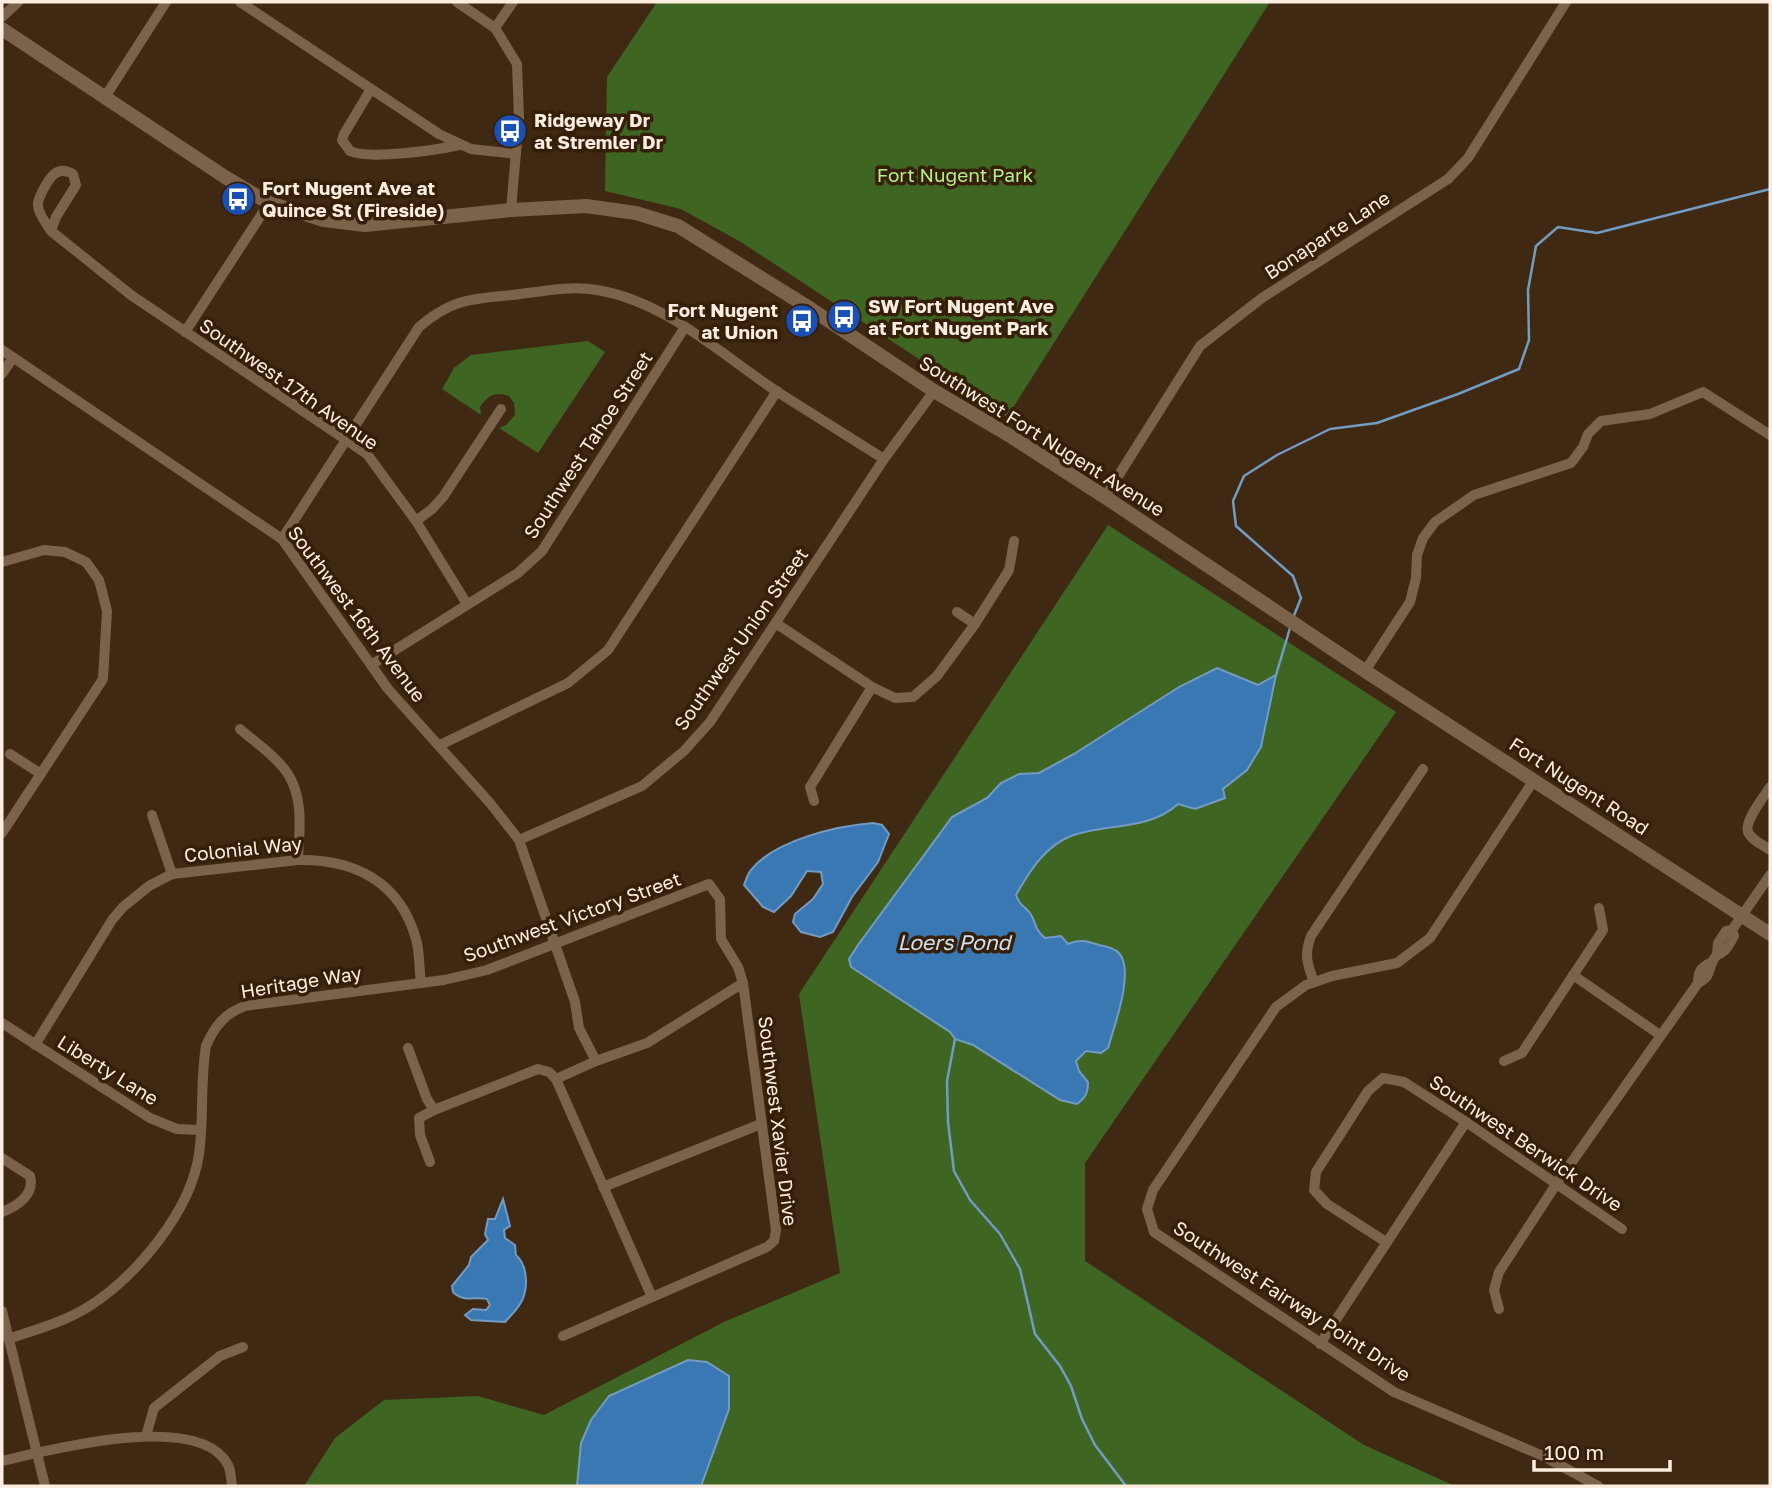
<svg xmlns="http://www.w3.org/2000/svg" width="1772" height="1488" viewBox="0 0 1772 1488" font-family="'Golos Text',sans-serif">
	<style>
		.green { fill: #3f6523 }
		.water { fill: #3a78b4; stroke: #749bc1; stroke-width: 2 }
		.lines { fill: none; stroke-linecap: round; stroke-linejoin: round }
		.stream { stroke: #749bc1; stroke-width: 2.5 }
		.street { stroke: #7b624a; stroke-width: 10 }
		.secondary { stroke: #7b624a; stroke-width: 14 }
		.labels { text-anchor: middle; stroke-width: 7; stroke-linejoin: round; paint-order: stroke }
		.poi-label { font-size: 19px; font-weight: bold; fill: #fcede0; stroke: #351f09; text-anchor: start }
		.park-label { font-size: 19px; fill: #b2ef8b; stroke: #351f09 }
		.street-label { font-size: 19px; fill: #fcede0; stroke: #351f09 }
		.water-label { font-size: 21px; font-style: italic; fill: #d0e0f1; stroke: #351f09 }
	</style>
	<rect width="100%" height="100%" fill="#3f2913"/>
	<g class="green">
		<polygon points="657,2 1270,2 1007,417 741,242 681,209 605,191 607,77"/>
		<path d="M588,341L605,352L538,453L499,428L506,425L515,415L514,403L509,396C495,391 488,395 480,407L481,415L442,389L454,368L471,355Z"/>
		<polygon points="1108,525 1396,712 1085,1163 1085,1261 1364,1445 1455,1486 304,1486 335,1438 384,1400 478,1396 544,1415 724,1322 840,1273 799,994"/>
	</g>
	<g class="water">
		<path d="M1217,668L1258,685L1276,675L1261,747L1247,770L1223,789L1225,798L1195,809L1178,804C1149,831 1105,823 1071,836C1045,846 1029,872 1016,895C1021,908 1023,904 1030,913C1037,923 1033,928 1045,938L1061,936L1068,944C1080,939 1086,941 1099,945C1105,946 1115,949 1119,953C1135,971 1114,1027 1108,1048L1101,1053L1086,1051L1076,1061L1079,1071L1088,1082C1088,1093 1086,1097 1077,1104L1060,1100L973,1045L955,1039L950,1032L851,967L849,959L858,945L952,817L987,798L1001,783L1019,774L1039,773L1074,754L1179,687Z"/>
		<path d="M873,823L882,825L889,834L878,862L852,897L833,932L820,937L801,932L793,922L795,914L813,899L823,884L821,872L807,871L791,896L774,912L763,907L744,885C746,880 748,873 751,870C775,840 836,826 873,823Z"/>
		<path d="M503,1199L510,1226L504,1230L505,1238L515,1245L516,1255C528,1266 529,1290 520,1304C516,1311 510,1316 505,1322L471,1320L465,1315L473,1309L486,1310L490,1305L487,1299C475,1296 464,1303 453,1292L452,1286L469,1265L471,1257L488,1240L485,1234L488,1219H495Z"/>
		<polygon points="688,1360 707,1362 729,1376 729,1409 701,1486 577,1486 581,1443 591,1420 609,1396"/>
	</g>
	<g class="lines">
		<g class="stream">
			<polyline points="1293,618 1301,598 1293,576 1236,526 1233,501 1244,476 1277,455 1330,429 1377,423 1458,394 1519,369 1529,340 1528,290 1536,246 1558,227 1597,233 1770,189"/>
			<polyline points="1276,675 1290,628"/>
			<polyline points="955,1039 947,1081 948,1122 954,1171 970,1200 1000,1234 1020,1269 1035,1334 1060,1366 1071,1386 1082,1419 1095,1445 1126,1486"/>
		</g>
		<g class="street">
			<polyline points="240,2 439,134 471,149 516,154"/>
			<polyline points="457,2 495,28 517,64 519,118 511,210"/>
			<polyline points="2,17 18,2"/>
			<polyline points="495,28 513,2"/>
			<path d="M371,89L344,134L342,140L350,151C369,160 437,150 459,145"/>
			<polyline points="105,97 166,2"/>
			<path d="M51,231C46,223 39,215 38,206C37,200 41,195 43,190C50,177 57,165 73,174L76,185L56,217L51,231L131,295L367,454L416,521L467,604"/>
			<polyline points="185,332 269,203"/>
			<polyline points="2,350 282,539 388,689 490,803 519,840 575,1002 579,1028 596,1061"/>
			<polyline points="2,374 13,358"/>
			<polyline points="1105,497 1200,346 1262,298 1448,179 1468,158 1566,2"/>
			<polyline points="416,521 432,509 443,497 501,409"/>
			<path d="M282,539L419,327C452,299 470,299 512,295C539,292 569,285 597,290C665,301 721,354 776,391C812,414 848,436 884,459"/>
			<polyline points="2,562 44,550 65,552 86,562 99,580 107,611 103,679 2,833"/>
			<polyline points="957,612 975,624"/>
			<polyline points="777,624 872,687 895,698 913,697 937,676 975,624 1009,570 1014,541"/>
			<polyline points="371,665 518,573 542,551 685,327"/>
			<polyline points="1365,671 1410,602 1416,578 1417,555 1423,538 1435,522 1474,495 1571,463 1583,447 1588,434 1601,421 1650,414 1703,392 1770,435"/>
			<path d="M240,729C257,744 285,762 293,784C303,807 299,835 298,860"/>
			<polyline points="440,745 568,683 608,650 777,391"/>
			<polyline points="10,754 41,774"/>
			<polyline points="1534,780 1430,938 1397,963 1332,976 1306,985 1276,1007 1153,1190 1147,1209 1154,1232 1394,1392 1543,1456 1598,1486"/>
			<path d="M1770,787C1764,797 1744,821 1748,832C1751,840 1764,845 1770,850"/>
			<polyline points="814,801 810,787 872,687"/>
			<polyline points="152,815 172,874"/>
			<polyline points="519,840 642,786 684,751 710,722 884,459 934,391"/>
			<polyline points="1717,955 1718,943 1726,931 1732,930 1770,875"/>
			<polyline points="1573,975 1660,1035"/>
			<path d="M1314,982C1307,964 1304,954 1311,936L1423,769"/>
			<path d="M1698,983C1698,971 1701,967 1712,962"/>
			<polyline points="2,1023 150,1118 177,1129 200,1130"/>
			<path d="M35,1045L112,920L123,907L149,886L172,874L298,860C355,859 400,882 416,939C420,953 419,969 421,983"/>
			<polyline points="408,1048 427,1099 434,1110 538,1069 549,1072 556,1079 652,1297"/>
			<polyline points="1504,1061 1522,1053 1603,930 1599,908"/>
			<path d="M2,1158L30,1176C35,1194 18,1206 2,1212"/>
			<polyline points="430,1162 420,1135 419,1118 434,1110"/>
			<polyline points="603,1187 761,1124"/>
			<polyline points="1386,1242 1327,1204 1314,1190 1316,1172 1368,1091 1383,1078 1404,1082 1466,1122 1622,1229"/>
			<path d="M1499,1309L1494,1290L1499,1272L1557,1183L1698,983C1713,975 1707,970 1714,959C1719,951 1717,957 1724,951C1728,948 1731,941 1734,936L1732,930"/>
			<polyline points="2,1311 45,1486"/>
			<polyline points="563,1336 767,1247 774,1241 776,1230 743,983"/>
			<path d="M8,1339C35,1330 64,1322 88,1307C136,1277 191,1211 199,1154C204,1118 200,1082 206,1046C214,1027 225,1013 245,1006L444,980L487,970L709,884L720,899L721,939L738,967L743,983L647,1043L596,1061L556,1079"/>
			<polyline points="1320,1344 1466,1122"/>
			<polyline points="146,1436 154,1408 220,1356 243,1347"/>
			<path d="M2,1461C49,1450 200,1410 228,1465C231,1471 231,1480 232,1486"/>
		</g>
		<polyline class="secondary" points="2,29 225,177 269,203 324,220 365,225 511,210 586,206 636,213 678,226 811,309 934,391 1012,437 1105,497 1365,671 1770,934"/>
	</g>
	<defs>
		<g id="bus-disc" transform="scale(1.75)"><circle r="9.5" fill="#1a4fb4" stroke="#351f09"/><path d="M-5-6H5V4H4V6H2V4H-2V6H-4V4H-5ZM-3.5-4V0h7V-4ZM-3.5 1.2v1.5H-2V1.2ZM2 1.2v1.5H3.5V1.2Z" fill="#fff"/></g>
	</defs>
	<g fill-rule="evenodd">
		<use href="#bus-disc" x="510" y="131"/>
		<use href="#bus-disc" x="238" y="199"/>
		<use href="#bus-disc" x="844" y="317"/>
		<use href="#bus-disc" x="802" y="321"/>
	</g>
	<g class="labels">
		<g class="poi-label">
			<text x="534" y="127">Ridgeway Dr<tspan x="534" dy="22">at Stremler Dr</tspan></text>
			<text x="262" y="195">Fort Nugent Ave at<tspan x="262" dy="22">Quince St (Fireside)</tspan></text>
			<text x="868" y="313">SW Fort Nugent Ave<tspan x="868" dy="22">at Fort Nugent Park</tspan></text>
			<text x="778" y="317" text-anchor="end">Fort Nugent<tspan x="778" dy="22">at Union</tspan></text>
		</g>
		<g class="park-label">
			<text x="955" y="182">Fort Nugent Park</text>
		</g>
		<g class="street-label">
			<text transform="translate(1327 235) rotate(-33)" y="7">Bonaparte Lane</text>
			<text transform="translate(289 384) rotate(35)" y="7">Southwest 17th Avenue</text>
			<text transform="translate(1042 436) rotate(32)" y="7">Southwest Fort Nugent Avenue</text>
			<text transform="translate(588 445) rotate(-57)" y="7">Southwest Tahoe Street</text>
			<text transform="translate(357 614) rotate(53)" y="7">Southwest 16th Avenue</text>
			<text transform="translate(741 639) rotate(-55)" y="7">Southwest Union Street</text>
			<text transform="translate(1579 786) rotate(33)" y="7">Fort Nugent Road</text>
			<text transform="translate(243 849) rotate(-6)" y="7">Colonial Way</text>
			<text transform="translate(572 917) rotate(-20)" y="7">Southwest Victory Street</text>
			<text transform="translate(301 982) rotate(-9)" y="7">Heritage Way</text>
			<text transform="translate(108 1070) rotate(32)" y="7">Liberty Lane</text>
			<text transform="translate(778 1121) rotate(83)" y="7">Southwest Xavier Drive</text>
			<text transform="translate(1526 1143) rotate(34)" y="7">Southwest Berwick Drive</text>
			<text transform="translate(1292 1301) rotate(33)" y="7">Southwest Fairway Point Drive</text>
		</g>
		<g class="water-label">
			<text x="954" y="950">Loers Pond</text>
		</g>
	</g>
	<rect width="1772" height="1488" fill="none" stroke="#fcede0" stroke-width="7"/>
	<path d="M1534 1460v10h136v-10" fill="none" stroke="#fcede0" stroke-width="3.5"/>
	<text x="1544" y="1460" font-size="21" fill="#fcede0" stroke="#351f09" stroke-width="5" paint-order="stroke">100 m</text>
</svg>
